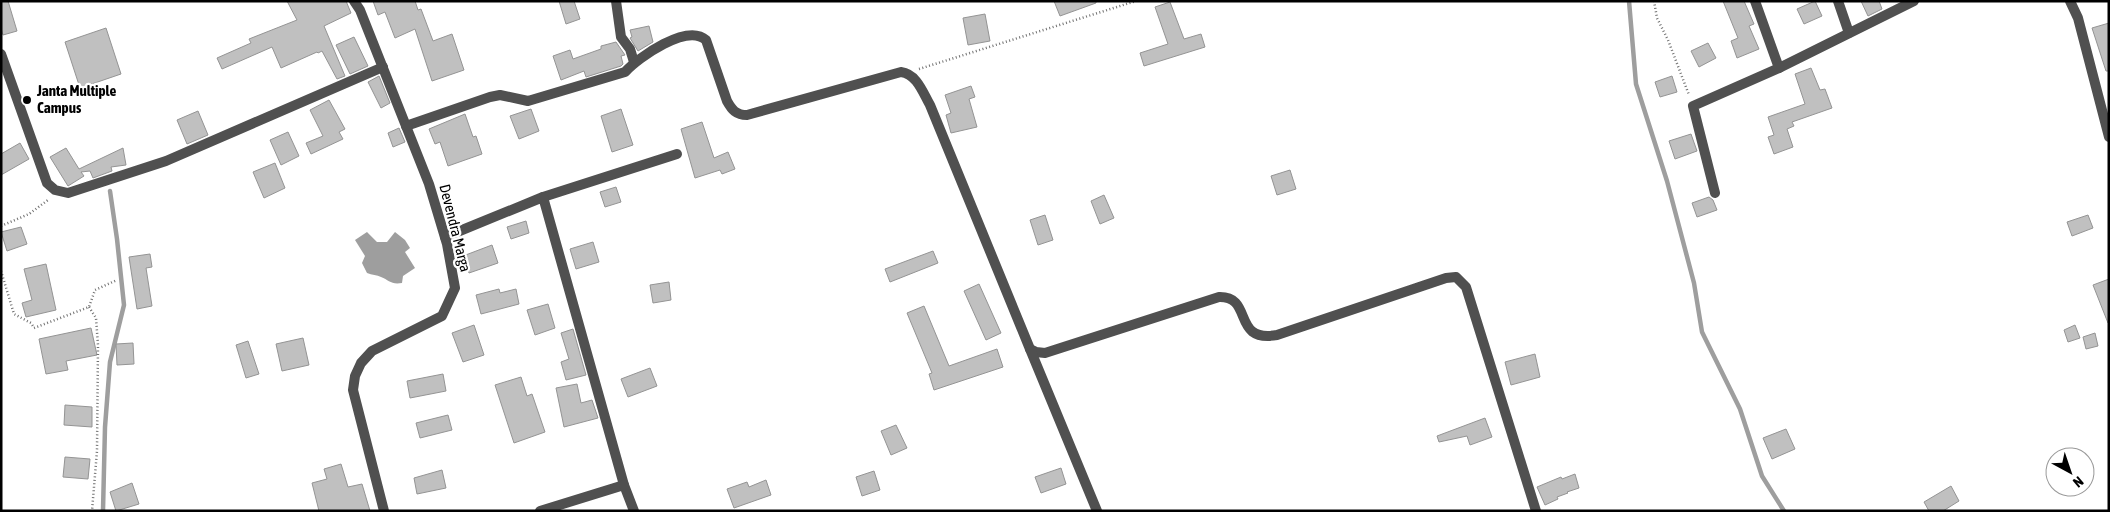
<svg xmlns="http://www.w3.org/2000/svg" width="2110" height="512" viewBox="0 0 2110 512" font-family="'Asap Condensed',sans-serif">
	<style>
		.water { fill: #9e9e9e }
		.lines { fill: none; stroke-linecap: round; stroke-linejoin: round }
		.stream { stroke: #9e9e9e; stroke-width: 4.5 }
		.building { fill: #c0c0c0; stroke: #949494 }
		.path { stroke: #727272; stroke-width: 2.5; stroke-dasharray: 1 2.5; stroke-linecap: butt }
		.minor { stroke: #505050; stroke-width: 10 }
		.poi-dot { fill: #000; stroke: #fff; stroke-width: 2 }
		.labels { text-anchor: middle; stroke-width: 4.5; stroke-linejoin: round; paint-order: stroke }
		.poi-label { font-size: 15px; font-weight: bold; fill: #000; stroke: #fff; text-anchor: start }
		.street-label { font-size: 15px; fill: #000; stroke: #fff }
	</style>
	<rect width="100%" height="100%" fill="#fff"/>
	<path class="water" d="M367,232L377,242H387L395,232L405,240L410,248L405,252L415,268L403,276L402,283C391,285 389,280 381,277C377,275 372,275 367,273L362,263L365,256L355,240Z"/>
	<g class="lines">
		<g class="stream">
			<polyline points="1629,1 1636,84 1667,181 1694,283 1702,332 1740,409 1762,476 1784,511"/>
			<polyline points="103,511 105,427 110,362 124,305 117,239 110,191"/>
		</g>
	</g>
	<g class="building">
		<polygon points="1,1 8,1 17,31 3,35 1,28"/>
		<polygon points="287,1 346,1 351,13 324,26 345,76 337,79 322,51 318,53 317,52 281,68 272,47 222,69 217,58 251,43 249,39 297,20"/>
		<polygon points="373,1 415,1 418,10 421,9 433,41 452,34 464,70 432,81 415,29 395,38 385,12 378,15"/>
		<polygon points="559,1 574,1 580,19 566,24"/>
		<polygon points="1054,1 1096,1 1096,3 1060,16"/>
		<polygon points="1723,1 1744,1 1754,24 1749,26 1759,49 1737,58 1731,41 1738,38"/>
		<polygon points="1815,1 1822,16 1804,24 1797,9"/>
		<polygon points="1861,1 1879,1 1882,9 1868,16"/>
		<polygon points="1170,2 1184,39 1201,34 1205,47 1144,66 1140,53 1168,44 1155,7"/>
		<polygon points="985,14 990,41 968,45 963,18"/>
		<polygon points="2109,23 2109,71 2106,71 2092,28"/>
		<polygon points="649,26 653,42 638,51 630,38 632,37 630,30"/>
		<polygon points="106,28 121,74 80,88 65,42"/>
		<polygon points="354,37 368,66 350,74 336,45"/>
		<polygon points="616,42 625,55 621,56 623,64 621,66 586,77 584,71 561,80 553,56 570,50 573,59 601,49 601,46"/>
		<polygon points="1708,43 1716,58 1699,67 1691,51"/>
		<polygon points="1811,68 1820,90 1825,89 1832,108 1792,122 1794,126 1787,129 1793,147 1774,154 1768,137 1774,135 1768,117 1805,104 1795,74"/>
		<polygon points="379,76 390,103 381,108 368,82"/>
		<polygon points="1672,76 1677,92 1660,97 1655,82"/>
		<polygon points="971,86 975,97 969,99 977,127 951,133 946,115 951,113 945,95"/>
		<polygon points="329,100 345,129 339,132 343,139 311,154 306,143 323,136 310,110"/>
		<polygon points="531,109 539,131 519,139 510,116"/>
		<polygon points="621,109 633,145 612,152 601,116"/>
		<polygon points="198,111 208,135 187,144 177,120"/>
		<polygon points="465,114 473,137 476,136 482,154 448,166 440,142 435,144 429,129"/>
		<polygon points="702,122 714,158 728,152 735,169 722,174 720,170 695,178 681,129"/>
		<polygon points="399,128 405,142 393,147 388,133"/>
		<polygon points="288,132 299,156 281,165 270,140"/>
		<polygon points="1691,134 1697,151 1675,159 1669,141"/>
		<polygon points="20,143 29,159 1,175 1,154"/>
		<polygon points="66,148 79,169 123,148 126,165 111,167 112,171 93,178 90,171 81,172 84,176 68,186 50,157"/>
		<polygon points="275,163 285,188 264,198 253,172"/>
		<polygon points="1290,170 1296,189 1277,195 1271,176"/>
		<polygon points="616,187 621,202 605,207 600,192"/>
		<polygon points="1104,195 1114,218 1100,224 1091,201"/>
		<polygon points="1709,197 1713,200 1717,210 1697,217 1692,203"/>
		<polygon points="1045,215 1053,240 1038,245 1030,220"/>
		<polygon points="2088,215 2093,228 2072,236 2067,222"/>
		<polygon points="526,221 529,233 511,239 507,227"/>
		<polygon points="21,227 27,244 7,251 1,232"/>
		<polygon points="593,242 599,262 576,269 570,249"/>
		<polygon points="492,245 498,263 469,273 463,256"/>
		<polygon points="933,251 938,263 890,282 885,269"/>
		<polygon points="150,254 152,267 146,268 152,306 137,309 129,257"/>
		<polygon points="46,264 56,310 26,317 22,303 32,300 24,269"/>
		<polygon points="2109,279 2109,323 2108,323 2093,285"/>
		<polygon points="669,282 671,300 653,303 650,285"/>
		<polygon points="979,284 1001,333 986,340 964,291"/>
		<polygon points="499,289 500,293 516,289 519,304 481,314 476,295"/>
		<polygon points="548,304 555,328 535,335 527,310"/>
		<polygon points="924,306 949,366 997,349 1003,367 934,390 929,374 932,373 907,313"/>
		<polygon points="474,325 484,355 463,362 452,333"/>
		<polygon points="2075,325 2080,338 2068,342 2064,330"/>
		<polygon points="91,328 97,355 66,361 68,370 46,374 39,339"/>
		<polygon points="573,329 586,375 566,380 561,362 569,359 561,333"/>
		<polygon points="2095,333 2098,346 2086,349 2083,337"/>
		<polygon points="303,338 309,365 282,371 276,344"/>
		<polygon points="248,341 259,374 246,378 236,345"/>
		<polygon points="133,343 134,364 117,365 116,344"/>
		<polygon points="1535,354 1540,377 1511,385 1505,362"/>
		<polygon points="650,368 657,386 628,397 621,379"/>
		<polygon points="443,374 446,391 410,398 407,381"/>
		<polygon points="521,377 527,396 532,394 545,432 514,443 495,385"/>
		<polygon points="577,384 581,403 592,400 598,418 564,427 556,388"/>
		<polygon points="65,405 92,407 92,427 64,425"/>
		<polygon points="448,415 452,430 420,438 416,423"/>
		<polygon points="1485,418 1492,437 1470,445 1467,436 1439,442 1437,436"/>
		<polygon points="896,425 907,448 891,455 881,431"/>
		<polygon points="1786,429 1795,449 1772,459 1763,438"/>
		<polygon points="65,457 90,459 88,479 63,477"/>
		<polygon points="341,464 348,487 362,484 370,511 319,511 312,483 327,479 324,469"/>
		<polygon points="1061,468 1066,484 1041,493 1035,477"/>
		<polygon points="442,470 446,488 417,494 414,478"/>
		<polygon points="874,471 880,490 862,496 856,477"/>
		<polygon points="1575,474 1579,488 1567,492 1568,493 1557,497 1558,499 1545,505 1537,487 1561,477 1562,479"/>
		<polygon points="766,480 771,495 734,508 727,489 747,482 749,487"/>
		<polygon points="132,483 139,504 116,511 110,492"/>
		<polygon points="1951,486 1959,501 1943,511 1929,511 1924,502"/>
	</g>
	<g class="lines">
		<g class="path">
			<polyline points="1654,1 1657,18 1668,40 1689,95"/>
			<polyline points="919,69 1136,1"/>
			<polyline points="1,226 29,214 48,200"/>
			<polyline points="1,271 14,314 31,323 34,328 89,307 95,290 117,280"/>
			<polyline points="89,307 96,318 98,345 97,451 92,511"/>
		</g>
		<g class="minor">
			<polyline points="354,1 360,10 429,184 447,244 455,288 442,316 372,351 361,363 355,376 353,390 384,511"/>
			<polyline points="616,1 621,37 630,49 634,62"/>
			<polyline points="1838,1 1849,33"/>
			<polyline points="2070,1 2078,18 2109,137"/>
			<polyline points="1,54 47,183 55,190 68,193 166,161 383,67"/>
			<polyline points="1779,68 1914,1"/>
			<path d="M406,126L490,97L500,95L528,101L625,72C639,57 687,23 706,40L727,101C732,110 736,115 747,115L901,72C917,74 923,93 930,105L1030,349L1036,352L1045,353L1219,297C1254,296 1231,343 1277,335L1446,278L1456,277L1466,287L1536,511"/>
			<polyline points="1715,193 1693,106 1779,68 1755,1"/>
			<polyline points="543,197 677,154"/>
			<polyline points="445,237 543,197 624,485 540,511"/>
			<polyline points="1030,349 1097,511"/>
			<polyline points="624,485 634,511"/>
		</g>
	</g>
	<circle class="poi-dot" cx="27" cy="100" r="5"/>
	<g class="labels">
		<g class="poi-label">
			<text x="37" y="96">Janta Multiple<tspan x="37" dy="17">Campus</tspan></text>
		</g>
		<g class="street-label">
			<text transform="translate(455 228) rotate(76)" y="5">Devendra Marga</text>
		</g>
	</g>
	<rect width="2110" height="512" fill="none" stroke="#000000" stroke-width="5"/>
	<g transform="translate(2070 472) rotate(140)"><circle r="24" fill="#ffffff" stroke="#999999"/>
	<path d="M0-4L9 19L0 12L-9 19Z" fill="#000000"/>
	<text y="-8" font-size="14" font-weight="bold" text-anchor="middle" fill="#000000">N</text>
	</g>
</svg>
